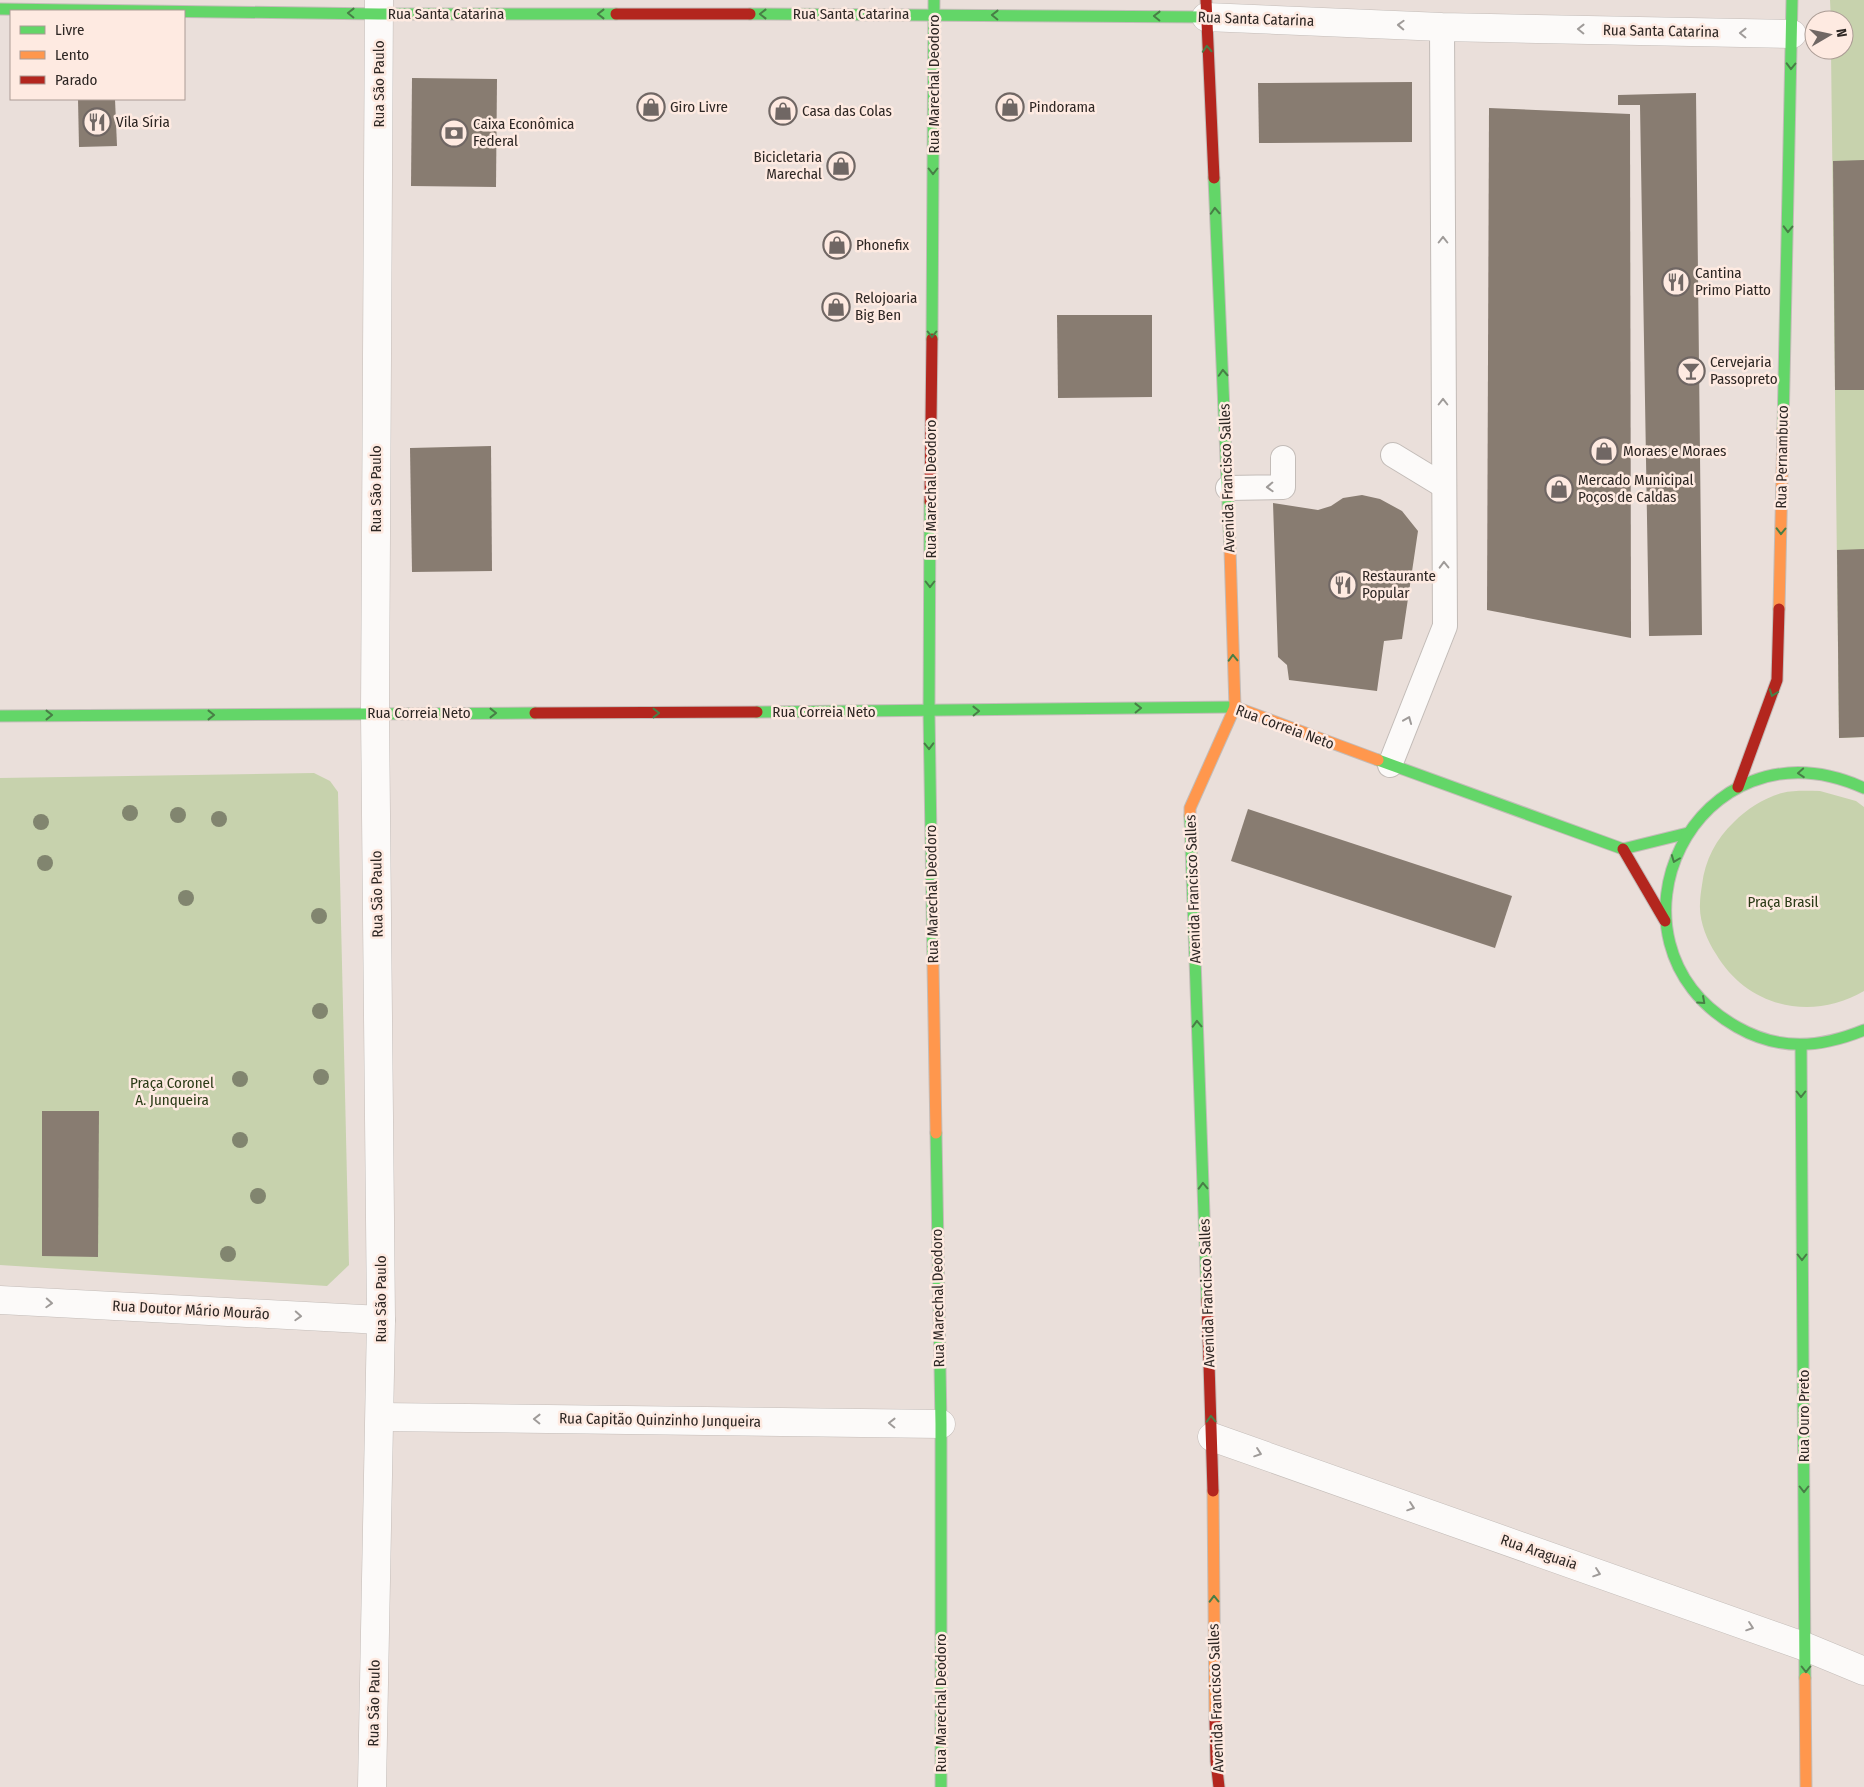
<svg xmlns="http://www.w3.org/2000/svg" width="1864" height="1787" viewBox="0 0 1864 1787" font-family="'Fira Sans Condensed',sans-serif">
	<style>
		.green { fill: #c7d2ad }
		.building { fill: #887c71 }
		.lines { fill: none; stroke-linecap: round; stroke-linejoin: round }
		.lane-casing { stroke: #c3bcb8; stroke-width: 26 }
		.street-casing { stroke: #c3bcb8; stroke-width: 29 }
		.fast-casing { stroke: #c3bcb8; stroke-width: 13 }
		.slow-casing { stroke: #c3bcb8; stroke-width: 13 }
		.jam-casing { stroke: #c3bcb8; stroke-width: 13 }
		.lane { stroke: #fcfaf9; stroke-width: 24 }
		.street { stroke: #fcfaf9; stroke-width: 28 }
		.fast { stroke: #63d668; stroke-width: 11 }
		.slow { stroke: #ff974d; stroke-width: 11 }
		.jam { stroke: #b3261e; stroke-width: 11 }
		.tree { fill: #81856f }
		.oneway { stroke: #487e46 }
		.oneway2 { stroke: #9f9b99 }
		.labels { text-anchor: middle; stroke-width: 5; stroke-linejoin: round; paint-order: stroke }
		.street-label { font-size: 15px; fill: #2e2724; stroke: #feeae1 }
		.poi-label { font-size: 15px; fill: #2e2724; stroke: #feeae1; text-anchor: start }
		.park-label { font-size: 15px; fill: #2b3b17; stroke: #feeae1 }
	</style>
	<rect width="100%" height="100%" fill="#eadfda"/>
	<g class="green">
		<polygon points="1830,0 1864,0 1864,737 1839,738 1831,50 1844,50 1844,20 1831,20"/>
		<polygon points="314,773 330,781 338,792 349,1265 327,1286 0,1265 0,778"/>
		<path d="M1820,791L1856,801L1864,807V991C1811,1022 1747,1007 1716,954C1707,940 1699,921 1700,904C1700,898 1701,891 1702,885C1705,860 1716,839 1734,822C1747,809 1764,798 1782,793C1794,790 1808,791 1820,791Z"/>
	</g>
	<g class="building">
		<polygon points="412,78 497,79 496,187 411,186"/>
		<polygon points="1412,82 1412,142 1259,143 1258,83"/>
		<polygon points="1696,93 1702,635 1649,636 1640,105 1618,105 1618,95"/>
		<polygon points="78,99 115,99 117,146 79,147"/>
		<polygon points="1489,108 1630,114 1631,638 1487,610"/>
		<polygon points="1864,160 1864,390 1835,390 1833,161"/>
		<polygon points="1057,315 1152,315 1152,397 1058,398"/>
		<polygon points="491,446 492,571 412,572 410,448"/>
		<polygon points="1362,495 1380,499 1402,511 1418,531 1402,639 1384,641 1377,691 1289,680 1287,665 1278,657 1273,503 1318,510 1331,506 1343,498"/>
		<polygon points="1864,549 1864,737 1839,738 1837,550"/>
		<polygon points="1248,809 1512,896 1495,948 1231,861"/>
		<polygon points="42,1111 99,1111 98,1257 42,1256"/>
	</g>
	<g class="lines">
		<g class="lane-casing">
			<g id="lane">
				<polyline points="1393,455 1444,486"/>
				<polyline points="1228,488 1283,487 1283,458"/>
				<polyline points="1390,765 1445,626 1442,27"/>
			</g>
		</g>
		<g class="street-casing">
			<g id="street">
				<polyline points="1206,17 1442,27 1792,34"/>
				<polyline points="0,1300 381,1320"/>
				<polyline points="380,1417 941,1424"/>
				<polyline points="1212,1437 1806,1647 1864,1671"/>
				<polyline points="372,1787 381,1320 375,713 379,0"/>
			</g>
		</g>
		<g class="fast-casing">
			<g id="fast">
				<polyline points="0,9 379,14 616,14"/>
				<polyline points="750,14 1206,17"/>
				<polyline points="1214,178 1230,550"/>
				<polyline points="932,339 934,0"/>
				<polyline points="1783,429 1792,0"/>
				<polyline points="930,502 929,712 933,964"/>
				<polyline points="757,712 1235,707"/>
				<polyline points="0,716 535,713"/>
				<polyline points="1378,760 1623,849 1688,833"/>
				<path d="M1864,788C1695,712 1587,942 1737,1027C1779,1051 1820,1048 1864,1030"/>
				<polyline points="1190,816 1207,1300"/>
				<polyline points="1801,1046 1805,1678"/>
				<polyline points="936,1133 941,1424 941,1787"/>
			</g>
		</g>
		<g class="slow-casing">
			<g id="slow">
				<polyline points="1779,609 1783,429"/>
				<polyline points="1235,707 1378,760"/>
				<polyline points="1190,816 1190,808 1235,707 1230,550"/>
				<polyline points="933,964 936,1133"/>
				<polyline points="1213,1491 1215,1718"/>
				<polyline points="1805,1678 1806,1787"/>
			</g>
		</g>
		<g class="jam-casing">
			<g id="jam">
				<polyline points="1206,0 1214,178"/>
				<polyline points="616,14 750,14"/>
				<polyline points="930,502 932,339"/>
				<polyline points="535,713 757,712"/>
				<polyline points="1738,787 1777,680 1779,609"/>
				<polyline points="1623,849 1665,921"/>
				<polyline points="1207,1300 1213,1491"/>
				<polyline points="1215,1718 1216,1761 1219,1787"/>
			</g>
		</g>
		<use href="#lane" class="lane"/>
		<use href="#street" class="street"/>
		<use href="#fast" class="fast"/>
		<use href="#slow" class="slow"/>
		<use href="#jam" class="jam"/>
	</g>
	<g class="tree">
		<circle cx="130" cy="813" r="8"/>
		<circle cx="178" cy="815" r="8"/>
		<circle cx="219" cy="819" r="8"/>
		<circle cx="41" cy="822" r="8"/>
		<circle cx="45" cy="863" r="8"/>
		<circle cx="186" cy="898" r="8"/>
		<circle cx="319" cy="916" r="8"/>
		<circle cx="320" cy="1011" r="8"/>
		<circle cx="321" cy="1077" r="8"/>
		<circle cx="240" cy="1079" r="8"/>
		<circle cx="240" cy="1140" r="8"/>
		<circle cx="258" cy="1196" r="8"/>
		<circle cx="228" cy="1254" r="8"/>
	</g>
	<defs><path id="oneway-chevron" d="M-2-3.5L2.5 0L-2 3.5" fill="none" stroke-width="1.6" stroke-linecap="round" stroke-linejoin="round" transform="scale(1.25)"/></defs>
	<g class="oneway">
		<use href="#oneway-chevron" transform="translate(351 13) rotate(-179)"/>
		<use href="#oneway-chevron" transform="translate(601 14) rotate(-180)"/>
		<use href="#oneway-chevron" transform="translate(763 14) rotate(-180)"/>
		<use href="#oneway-chevron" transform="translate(995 15) rotate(-179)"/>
		<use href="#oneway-chevron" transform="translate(1157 16) rotate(-179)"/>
		<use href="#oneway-chevron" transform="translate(1207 49) rotate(-93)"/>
		<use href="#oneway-chevron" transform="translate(1791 66) rotate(91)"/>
		<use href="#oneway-chevron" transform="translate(933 171) rotate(90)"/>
		<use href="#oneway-chevron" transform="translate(1215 211) rotate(-93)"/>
		<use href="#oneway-chevron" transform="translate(1788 229) rotate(91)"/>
		<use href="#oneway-chevron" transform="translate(932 334) rotate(90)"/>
		<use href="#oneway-chevron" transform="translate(1223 373) rotate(-93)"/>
		<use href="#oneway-chevron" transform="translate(1781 531) rotate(91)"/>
		<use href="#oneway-chevron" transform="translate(930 584) rotate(90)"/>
		<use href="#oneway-chevron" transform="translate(1233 658) rotate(-92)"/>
		<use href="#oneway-chevron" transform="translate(1773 693) rotate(110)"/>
		<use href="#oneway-chevron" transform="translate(1138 708) rotate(-1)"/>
		<use href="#oneway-chevron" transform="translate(976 711) rotate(-1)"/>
		<use href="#oneway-chevron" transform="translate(493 713)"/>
		<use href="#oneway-chevron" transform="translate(656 713)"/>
		<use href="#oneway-chevron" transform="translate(49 715)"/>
		<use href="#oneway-chevron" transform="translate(211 715)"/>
		<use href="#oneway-chevron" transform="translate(929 746) rotate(89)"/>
		<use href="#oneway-chevron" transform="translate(1801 773) rotate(176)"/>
		<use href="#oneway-chevron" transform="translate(1675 859) rotate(111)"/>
		<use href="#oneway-chevron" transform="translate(1702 1001) rotate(42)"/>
		<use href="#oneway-chevron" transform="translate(1197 1024) rotate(-92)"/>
		<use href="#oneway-chevron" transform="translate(1801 1094) rotate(90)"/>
		<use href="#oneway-chevron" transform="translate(1203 1186) rotate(-92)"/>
		<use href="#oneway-chevron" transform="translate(1802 1257) rotate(90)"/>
		<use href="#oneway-chevron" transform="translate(1211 1419) rotate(-92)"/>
		<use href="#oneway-chevron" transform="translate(1804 1489) rotate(90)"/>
		<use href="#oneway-chevron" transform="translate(1214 1599) rotate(-91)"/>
		<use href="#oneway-chevron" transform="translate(1806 1669) rotate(90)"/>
	</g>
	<g class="oneway2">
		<use href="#oneway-chevron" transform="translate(1401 25) rotate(-178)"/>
		<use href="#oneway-chevron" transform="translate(1581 29) rotate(-179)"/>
		<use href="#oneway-chevron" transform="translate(1743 33) rotate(-179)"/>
		<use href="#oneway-chevron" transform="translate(1443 240) rotate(-90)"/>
		<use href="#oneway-chevron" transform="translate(1443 402) rotate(-90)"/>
		<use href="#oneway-chevron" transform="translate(1270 487) rotate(178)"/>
		<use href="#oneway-chevron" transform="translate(1444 565) rotate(-91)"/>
		<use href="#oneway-chevron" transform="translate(1408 720) rotate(-68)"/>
		<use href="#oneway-chevron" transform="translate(49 1303) rotate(3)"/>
		<use href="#oneway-chevron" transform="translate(298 1316) rotate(3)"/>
		<use href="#oneway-chevron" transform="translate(537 1419) rotate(-179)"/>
		<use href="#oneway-chevron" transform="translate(892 1423) rotate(-179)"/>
		<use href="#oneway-chevron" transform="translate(1258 1453) rotate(19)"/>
		<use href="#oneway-chevron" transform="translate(1411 1507) rotate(19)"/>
		<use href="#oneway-chevron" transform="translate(1597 1573) rotate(19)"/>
		<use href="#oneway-chevron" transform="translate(1750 1627) rotate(19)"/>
	</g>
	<defs>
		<g id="shop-ring" transform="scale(1.4375)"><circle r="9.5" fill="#feeae1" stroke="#706764" stroke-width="1.5"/><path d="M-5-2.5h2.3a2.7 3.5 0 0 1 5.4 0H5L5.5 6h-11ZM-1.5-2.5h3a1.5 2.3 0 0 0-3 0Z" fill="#706764"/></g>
		<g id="restaurant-ring" transform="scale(1.4375)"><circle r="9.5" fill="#feeae1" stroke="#706764" stroke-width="1.5"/><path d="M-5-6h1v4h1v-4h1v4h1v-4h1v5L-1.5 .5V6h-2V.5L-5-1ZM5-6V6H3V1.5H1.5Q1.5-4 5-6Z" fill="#706764"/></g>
		<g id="bank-ring" transform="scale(1.4375)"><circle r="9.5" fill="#feeae1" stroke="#706764" stroke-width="1.5"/><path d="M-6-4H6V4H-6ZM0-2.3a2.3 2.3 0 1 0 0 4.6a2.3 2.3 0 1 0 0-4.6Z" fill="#706764"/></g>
		<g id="bar-ring" transform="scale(1.4375)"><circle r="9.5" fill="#feeae1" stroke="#706764" stroke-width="1.5"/><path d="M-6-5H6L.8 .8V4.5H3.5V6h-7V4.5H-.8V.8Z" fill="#706764"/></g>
	</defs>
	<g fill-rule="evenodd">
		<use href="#shop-ring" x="651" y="107"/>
		<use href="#shop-ring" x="1010" y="107"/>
		<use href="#shop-ring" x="783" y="111"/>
		<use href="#restaurant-ring" x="97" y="122"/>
		<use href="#bank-ring" x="454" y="133"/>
		<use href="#shop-ring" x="841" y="166"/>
		<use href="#shop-ring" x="837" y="245"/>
		<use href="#restaurant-ring" x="1676" y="282"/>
		<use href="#shop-ring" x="836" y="307"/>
		<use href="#bar-ring" x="1691" y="371"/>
		<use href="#shop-ring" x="1604" y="451"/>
		<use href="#shop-ring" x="1559" y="489"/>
		<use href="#restaurant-ring" x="1343" y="585"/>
	</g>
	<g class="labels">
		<g class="street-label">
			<text x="446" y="19">Rua Santa Catarina</text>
			<text x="851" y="19">Rua Santa Catarina</text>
			<text transform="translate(1256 19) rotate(2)" y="5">Rua Santa Catarina</text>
			<text transform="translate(1661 31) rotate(1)" y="5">Rua Santa Catarina</text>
			<text transform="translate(379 84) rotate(-90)" y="5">Rua São Paulo</text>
			<text transform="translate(934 84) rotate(-90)" y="5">Rua Marechal Deodoro</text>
			<text transform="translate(1782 457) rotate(-89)" y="5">Rua Pernambuco</text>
			<text transform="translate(1227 478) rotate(-92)" y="5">Avenida Francisco Salles</text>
			<text transform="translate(376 489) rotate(-90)" y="5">Rua São Paulo</text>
			<text transform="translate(931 489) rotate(-90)" y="5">Rua Marechal Deodoro</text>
			<text x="824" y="717">Rua Correia Neto</text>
			<text x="419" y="718">Rua Correia Neto</text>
			<text transform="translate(1285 727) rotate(20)" y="5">Rua Correia Neto</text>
			<text transform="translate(1193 889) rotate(-92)" y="5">Avenida Francisco Salles</text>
			<text transform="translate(377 894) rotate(-91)" y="5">Rua São Paulo</text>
			<text transform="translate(932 894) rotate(-91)" y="5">Rua Marechal Deodoro</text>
			<text transform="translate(1207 1293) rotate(-92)" y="5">Avenida Francisco Salles</text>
			<text transform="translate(938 1298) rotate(-91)" y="5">Rua Marechal Deodoro</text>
			<text transform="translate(381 1299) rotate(-90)" y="5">Rua São Paulo</text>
			<text transform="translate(191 1310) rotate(3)" y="5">Rua Doutor Mário Mourão</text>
			<text transform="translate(1804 1416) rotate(-90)" y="5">Rua Ouro Preto</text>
			<text transform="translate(660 1420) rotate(1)" y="5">Rua Capitão Quinzinho Junqueira</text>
			<text transform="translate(1539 1552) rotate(19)" y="5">Rua Araguaia</text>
			<text transform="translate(1216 1698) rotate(-92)" y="5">Avenida Francisco Salles</text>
			<text transform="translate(374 1703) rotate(-89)" y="5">Rua São Paulo</text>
			<text transform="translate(941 1703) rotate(-90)" y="5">Rua Marechal Deodoro</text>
		</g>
		<g class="poi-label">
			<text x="670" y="112">Giro Livre</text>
			<text x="1029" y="112">Pindorama</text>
			<text x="802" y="116">Casa das Colas</text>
			<text x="116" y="127">Vila Síria</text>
			<text x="473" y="129">Caixa Econômica<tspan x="473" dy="17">Federal</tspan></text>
			<text x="822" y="162" text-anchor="end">Bicicletaria<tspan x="822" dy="17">Marechal</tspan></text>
			<text x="856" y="250">Phonefix</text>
			<text x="1695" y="278">Cantina<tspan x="1695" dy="17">Primo Piatto</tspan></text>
			<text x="855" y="303">Relojoaria<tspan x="855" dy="17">Big Ben</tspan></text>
			<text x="1710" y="367">Cervejaria<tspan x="1710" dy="17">Passopreto</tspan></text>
			<text x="1623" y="456">Moraes e Moraes</text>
			<text x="1578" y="485">Mercado Municipal<tspan x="1578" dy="17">Poços de Caldas</tspan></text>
			<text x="1362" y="581">Restaurante<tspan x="1362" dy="17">Popular</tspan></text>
		</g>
		<g class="park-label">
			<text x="1783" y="907">Praça Brasil</text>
			<text x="172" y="1088">Praça Coronel<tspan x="172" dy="17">A. Junqueira</tspan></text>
		</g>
	</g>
	<rect x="10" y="10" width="175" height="90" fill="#feeae1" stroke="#ab9c95"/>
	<rect x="20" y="26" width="25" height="8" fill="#63d668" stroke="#ab9c95"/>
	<text x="55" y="35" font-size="15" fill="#2e2724">Livre</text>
	<rect x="20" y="51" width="25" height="8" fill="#ff974d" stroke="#ab9c95"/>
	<text x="55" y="60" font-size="15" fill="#2e2724">Lento</text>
	<rect x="20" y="76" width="25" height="8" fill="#b3261e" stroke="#ab9c95"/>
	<text x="55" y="85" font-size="15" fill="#2e2724">Parado</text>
	<g transform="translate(1829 35) rotate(81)"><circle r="24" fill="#feeae1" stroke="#ab9c95"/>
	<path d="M0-4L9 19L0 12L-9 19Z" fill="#706764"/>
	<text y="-8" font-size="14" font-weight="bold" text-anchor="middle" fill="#2e2724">N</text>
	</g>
</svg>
